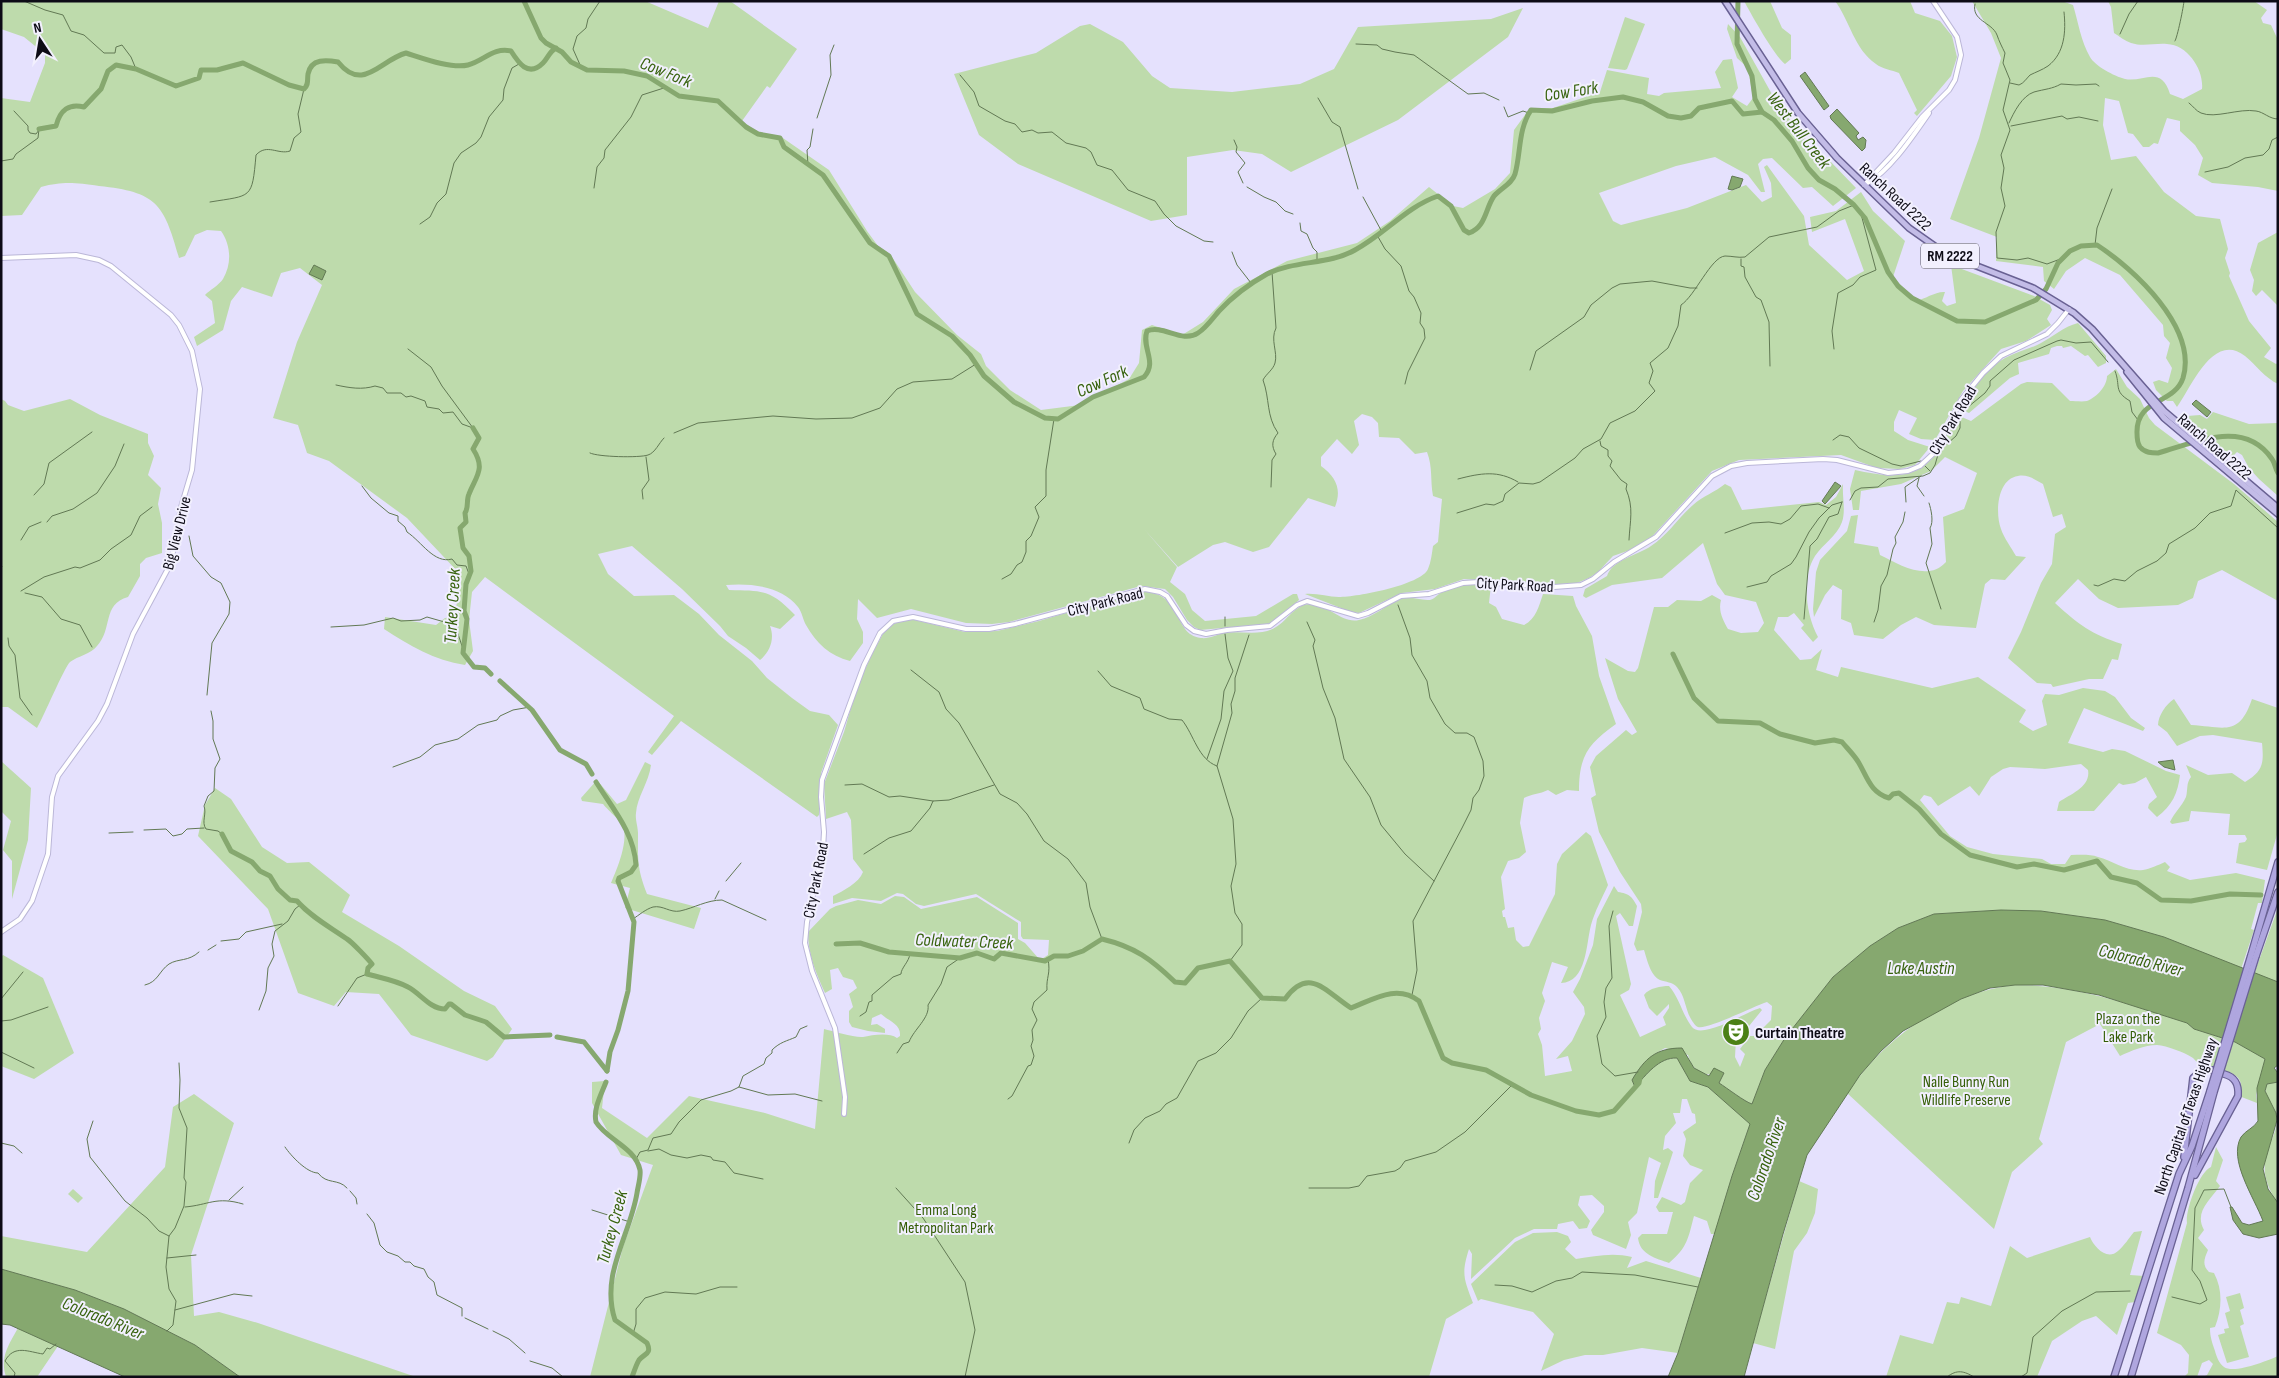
<svg xmlns="http://www.w3.org/2000/svg" width="2279" height="1378" viewBox="0 0 2279 1378" font-family="'Sofia Sans Condensed',sans-serif">
	<style>
		.green { fill: #bedbac }
		.water { fill: #86a86f; stroke: #627954 }
		.lines { fill: none; stroke-linecap: round; stroke-linejoin: round }
		.stream { stroke: #627954; stroke-width: 1 }
		.river { stroke: #86a86f; stroke-width: 5 }
		.tertiary-casing { stroke: #bbb7d8; stroke-width: 6 }
		.primary-casing { stroke: #696193; stroke-width: 8 }
		.trunk-casing { stroke: #696193; stroke-width: 8 }
		.tertiary { stroke: #fff; stroke-width: 4 }
		.primary { stroke: #c3bce7; stroke-width: 5 }
		.trunk { stroke: #afa6df; stroke-width: 5.5 }
		.trunk-bridge-casing { stroke: #696193; stroke-width: 8; stroke-linecap: butt }
		.trunk-bridge { stroke: #afa6df; stroke-width: 5.5 }
		.labels { text-anchor: middle; stroke-width: 4; stroke-linejoin: round; paint-order: stroke }
		.shield { fill: #f2f0fe; stroke: #52505c; stroke-width: 1 }
		.shield-label { font-size: 15px; font-weight: bold; fill: #0d0b16 }
		.street-label { font-size: 16px; fill: #0d0b16; stroke: #f2f0fe }
		.park-label { font-size: 16px; fill: #335d05; stroke: #f2f0fe }
		.poi-label { font-size: 16px; font-weight: bold; fill: #0d0b16; stroke: #f2f0fe; text-anchor: start }
		.water-label { font-size: 18px; font-style: italic; fill: #38630f; stroke: #f2f0fe }
	</style>
	<rect width="100%" height="100%" fill="#e5e1fd"/>
	<g class="green">
		<path d="M1,1H645L708,28L719,1H730L797,49L770,88L767,86L742,121L759,133L780,136L829,170L867,231L878,246L890,254L915,292L957,335L981,354L986,366L1010,390L1041,410L1080,405L1129,379L1139,363L1142,330L1152,325L1182,335L1203,322L1234,289L1287,261L1357,243L1390,221L1429,187L1453,206L1463,208L1495,189L1510,173L1514,130L1530,108H1553L1600,92L1607,70L1649,78L1647,94L1659,96L1664,93L1721,88L1715,72L1723,60L1732,59L1738,88L1732,97L1747,106L1753,98L1748,68L1737,58L1727,29L1728,24L1740,37L1778,105L1818,154L1830,161L1856,188L1833,206L1812,187L1803,188L1772,158L1763,159L1758,164L1765,192H1761L1748,175L1715,157L1676,166L1599,193L1613,221L1621,225L1687,208L1746,185L1762,202L1772,197L1771,183L1764,167L1767,165L1804,216L1809,245L1847,280L1864,271L1845,219L1812,232L1810,217L1836,211L1861,192L1873,211L1905,241L1893,277L1916,301C1925,299 1936,291 1945,292L1942,301L1947,306L1956,303L1951,265L2034,296L2050,305L2052,310L2047,319L2051,325L2026,341L2001,349L1963,391L1935,440L1921,439L1909,434L1917,418L1899,410L1894,422V431L1908,440L1930,447L1915,465L1900,469L1877,468L1841,455L1739,460L1712,471L1648,541L1633,549L1613,556L1598,572L1589,578L1577,583L1545,585L1464,579L1435,589L1402,593L1359,613L1351,612L1305,594C1317,593 1328,597 1339,597C1357,597 1421,585 1428,569C1431,562 1432,553 1433,546L1438,542L1442,499L1433,496C1430,479 1433,468 1427,452L1415,454L1399,438L1379,437L1378,423L1372,417L1362,414L1354,421L1359,445L1352,454L1337,439L1321,457V466C1336,477 1342,489 1335,507L1308,498L1269,547L1253,552L1225,542L1213,545L1178,567L1144,529L1177,567L1170,582L1185,594L1192,610L1205,621L1256,616L1293,594H1297L1299,600L1276,621L1268,624L1200,630L1194,627L1187,620L1173,597L1165,589L1141,586L1009,622L992,624L966,623L911,609L877,618L858,599L857,619L863,632V643L850,661C830,656 816,643 806,625C803,620 802,612 798,607C782,586 751,583 726,585L729,590C763,591 770,589 795,615L780,629L770,626C775,639 770,652 760,660L746,648L728,636L720,626L682,589L632,546L598,554L608,574L634,596L674,595L699,614L719,635L752,661L767,678L792,698L810,711L829,715L838,725L821,773L819,815L817,817L681,721L652,755L648,752L674,716L485,577L472,592L469,620L473,651L465,665C434,660 410,646 384,629L385,617L436,625L445,618L454,617L461,583L459,573L407,518L329,461L307,453L298,425L273,418L297,342L322,285L300,268L281,273L272,297L242,287L231,301L223,330L197,346L194,337L215,323L212,301L205,295C210,290 219,285 223,279C232,264 231,245 221,231L207,230L195,235L185,256L179,258C164,204 157,192 99,186C76,183 64,181 41,187L22,215L1,216V98L30,102L45,63V54L24,37L1,29Z"/>
		<path d="M1744,1H1770L1782,28L1791,35V59L1785,64C1775,57 1751,14 1744,1Z"/>
		<path d="M1835,1H1910L1915,13L1940,21L1952,36L1957,57L1951,76L1917,116L1914,113L1917,110L1899,73C1892,70 1882,69 1876,64C1854,49 1850,21 1835,1Z"/>
		<path d="M1972,1H2062L2073,5C2078,21 2081,42 2090,57C2095,66 2114,76 2125,79C2143,83 2161,64 2170,94L2183,99L2202,89C2204,70 2188,45 2167,44C2154,43 2143,47 2131,43C2125,41 2119,36 2114,33L2111,7L2108,1H2254L2267,10L2261,18L2263,23L2271,25L2278,40V191L2258,187L2212,183L2198,175L2203,158L2195,145L2180,131V121L2167,118L2158,144L2154,143L2149,147H2143L2133,134L2128,133L2119,101L2105,98L2103,125L2111,160L2136,156L2164,192L2196,216L2220,219L2228,249L2225,258L2230,273L2229,276L2249,321L2271,348L2264,357L2276,364L2278,363V384C2265,378 2256,365 2245,356C2213,331 2191,388 2177,407L2173,401H2167L2156,390L2153,382L2159,380L2168,383L2172,368L2166,358L2170,343L2164,336L2163,325L2120,275L2085,258L2066,271L2054,289L2044,281L2043,267L1996,261L1997,237L1950,219L1979,138L2001,58L1991,33Z"/>
		<polygon points="1523,8 1508,37 1398,120 1291,172 1262,154 1233,150 1187,157 1187,215 1151,221 1018,164 979,135 954,74 1036,53 1080,26 1090,24 1123,42 1152,76 1170,88 1232,92 1300,84 1334,69 1358,27 1491,19"/>
		<polygon points="1625,17 1645,24 1627,69 1625,70 1608,68"/>
		<polygon points="2278,232 2278,306 2262,290 2256,296 2252,291 2254,280 2250,270 2258,243"/>
		<path d="M2078,323L2106,356V363L2098,367L2088,355L2085,356L2071,346L2063,348L2062,346H2057L2051,348L2049,354L2018,363L2019,374L2010,378L1969,413L1960,409C1970,390 1985,369 2005,358C2016,352 2030,349 2041,343C2054,336 2063,327 2078,323Z"/>
		<path d="M2116,369L2127,387L2140,399L2149,418L2155,425L2234,484L2278,522V601L2222,570L2198,581L2193,598L2178,605L2118,608L2099,599L2078,579L2055,603C2079,625 2091,634 2122,644L2118,660L2112,659L2103,679H2089L2053,687L2051,684L2037,683L2008,658L2021,632L2041,583L2052,564L2055,534L2066,527L2062,514L2053,517L2043,484C2035,480 2028,474 2018,476C1997,479 1995,513 2001,529C2004,538 2011,547 2016,556L2026,557L2005,580L1991,579L1985,584L1976,628L1934,625L1916,617L1901,625L1883,639L1854,635L1851,623L1841,619L1842,590L1833,585L1825,595L1814,617L1813,609L1816,572L1820,560L1847,531L1851,516L1858,515L1854,543L1878,547L1880,555C1900,565 1928,582 1946,562L1943,517L1964,509L1977,473L1945,457L1931,471L1901,484L1861,491L1859,510H1853L1850,489L1855,470C1887,477 1919,482 1939,449C1945,438 1948,424 1957,415L1971,421L2021,384L2027,382L2052,383L2070,401C2075,401 2082,402 2087,401C2097,397 2107,386 2107,376Z"/>
		<path d="M1,399L5,401L8,405L24,411L70,399L100,415L148,434V443L154,456L148,475L161,488L158,504L162,523V553L146,558L140,564V576L128,597C102,604 113,629 97,646C91,654 78,656 70,662C64,668 44,716 37,728L8,707H1Z"/>
		<polygon points="2213,412 2249,424 2278,423 2278,496 2259,479 2249,468 2242,455 2237,452 2233,456 2221,453 2216,445 2204,442 2199,430 2187,416 2200,415 2207,419"/>
		<path d="M1725,484L1731,487L1742,510L1819,502L1826,505L1836,497L1843,484C1842,496 1846,511 1842,522C1837,536 1823,544 1815,556C1801,578 1806,615 1818,637L1813,642L1801,628L1804,625L1794,613L1788,617H1778L1774,630L1800,660L1811,659L1822,649L1816,670L1838,677L1841,667L1932,688L1978,677L2026,710L2019,722L2033,731L2047,725L2042,701L2045,694L2059,695L2083,688L2105,691L2115,697L2131,718L2145,728L2143,731L2084,708L2068,743L2103,752L2112,749L2125,751L2166,771L2180,775C2178,793 2172,806 2157,817L2148,808L2149,804L2157,797L2146,777L2135,783L2123,785L2119,783L2094,811H2057L2059,802C2071,794 2091,787 2088,770L2081,764L2045,769L2010,767L2003,769L1991,777L1979,796L1970,786L1938,806L1931,797L1924,795L1920,800L1950,836L1967,847L1993,854L2042,859L2051,864H2065L2071,855C2080,855 2090,854 2098,857C2113,861 2127,872 2143,870C2150,869 2158,865 2165,862L2170,867L2167,871L2190,880L2236,873L2265,880L2262,903H2258L2251,929L2254,930L2241,969L2164,937L2105,920L2041,911L2001,910L1934,914L1898,928L1870,946L1833,977L1785,1038L1765,1070L1752,1104C1745,1102 1727,1088 1719,1083L1724,1073C1707,1077 1693,1074 1688,1055L1665,1048C1649,1057 1641,1064 1632,1080L1635,1087C1646,1075 1659,1057 1677,1058L1690,1081L1708,1087L1750,1124L1732,1176L1715,1234H1711L1707,1221L1694,1216C1688,1238 1688,1247 1669,1263C1656,1258 1640,1255 1638,1238L1642,1234H1667L1673,1212H1659L1656,1207L1662,1197L1681,1205L1685,1202L1690,1183L1703,1170L1690,1165L1683,1156L1686,1139L1683,1132L1696,1123L1695,1114L1692,1113L1687,1099H1682L1680,1113H1673L1676,1123L1665,1136L1663,1150L1668,1148L1673,1152L1658,1198H1654L1655,1181L1661,1163L1649,1157L1637,1213L1628,1222L1631,1235L1626,1249L1593,1235L1591,1230L1604,1212V1206L1592,1195L1580,1196L1578,1205L1590,1221L1587,1228L1579,1229L1573,1221L1558,1224L1557,1229H1534L1515,1238L1471,1279L1472,1254L1469,1249C1461,1274 1464,1279 1473,1303L1446,1319L1429,1377H590L623,1247L653,1165L621,1155L592,1103V1082L605,1081L602,1108L647,1138L689,1096L765,1113L815,1129L824,1029C833,1031 855,1038 863,1037C872,1035 889,1032 897,1038L900,1036C901,1024 890,1022 881,1014L872,1018L871,1025L877,1024L885,1029V1033L868,1031L852,1027L849,1022V1011L853,1007L849,994L857,988L853,980L843,977L838,968L830,970L832,989L825,993C816,973 808,955 808,932L830,909L836,906L858,900L881,904L895,896L904,897L921,909L977,897L1018,923V939L1025,943L1040,960L1048,955L1049,940L1023,939L1021,936V922L976,894L924,906L916,904L903,894L897,893L881,901L852,898L833,904V896C843,891 859,883 863,872L853,859L851,820L847,812L826,819L824,784L844,732L857,687L872,654L885,630L891,625L904,620H915L965,632L997,631L1039,621L1139,591C1186,592 1171,634 1201,638C1209,639 1216,635 1223,633C1240,630 1261,637 1276,627C1287,621 1295,604 1310,604C1328,604 1342,624 1359,620C1374,617 1386,605 1400,599C1411,595 1419,601 1430,600C1434,599 1436,596 1439,594C1449,586 1463,584 1475,584L1477,587L1491,585L1489,603L1496,607L1502,619L1524,625C1536,619 1539,606 1543,594L1573,596L1576,606L1592,636L1599,676L1616,724C1588,744 1579,756 1579,791L1567,790L1556,795L1548,790C1540,794 1531,794 1524,798L1520,823L1526,852L1519,858L1508,861L1501,877L1505,909L1502,911L1503,917H1505L1508,928L1514,927L1516,940L1523,947L1529,946L1555,894L1557,864L1562,854L1586,832L1591,836L1608,885C1602,898 1595,911 1591,925C1586,944 1587,982 1561,983L1568,967L1552,962L1542,993L1545,1001L1539,1018L1541,1029L1538,1034L1542,1045L1545,1076L1572,1071L1568,1056L1556,1059L1572,1041L1585,1014L1584,1007L1573,992L1580,979L1593,945L1597,919L1614,886L1618,892C1629,894 1631,895 1637,906L1633,926H1629L1620,913L1616,916L1631,984L1629,990L1620,995L1640,1037L1666,1025L1663,1017L1669,1008V1004L1657,1016L1649,1008L1644,995C1649,988 1661,986 1669,986C1680,999 1682,1014 1692,1027C1702,1040 1746,1012 1760,1008L1762,1010L1745,1031L1735,1022L1727,1030L1736,1039L1735,1057L1740,1067L1745,1054L1740,1049L1750,1036H1755L1771,1020L1772,1006L1767,1002C1754,1006 1707,1030 1698,1027C1695,1026 1693,1022 1691,1019C1685,1009 1685,995 1677,987C1672,982 1666,982 1660,980C1650,975 1647,959 1644,950L1637,951L1634,944L1642,912L1641,904L1620,872L1599,832L1591,798L1596,795L1590,767L1596,756L1626,730L1632,735L1637,732L1618,699L1605,658L1628,671L1635,672L1638,668L1654,607H1668L1677,600L1701,601L1712,595L1721,600C1718,611 1723,620 1728,629L1741,633L1758,632L1764,623L1756,602L1725,595L1717,584L1703,543L1662,578L1612,585L1586,598L1583,596L1585,589L1607,576C1612,560 1638,555 1651,546C1668,535 1678,518 1693,505C1703,496 1715,492 1725,484Z"/>
		<path d="M2174,699L2191,725C2225,727 2239,737 2252,699L2278,708V831L2267,870L2236,863L2239,843L2245,842L2247,839L2245,835H2228L2230,814L2191,811L2189,821L2172,824L2170,822C2174,813 2182,806 2186,797C2188,790 2186,783 2191,777L2186,765L2208,775L2232,773L2245,782C2263,771 2264,764 2262,743L2213,735L2200,736L2177,746L2167,732L2158,725C2158,716 2166,704 2174,699Z"/>
		<polygon points="1,761 31,788 28,840 12,899 12,861 3,850 11,821 1,811"/>
		<path d="M645,762L651,765C649,782 637,797 636,813C635,819 638,827 638,833C638,860 637,868 647,894L701,908L694,929L625,908L630,888L611,883C617,869 630,839 622,824C621,822 606,808 603,804L582,801L581,798L597,780L617,804L626,800Z"/>
		<polygon points="215,788 231,799 262,847 287,863 309,862 350,895 342,912 399,946 464,991 495,1006 512,1029 493,1057 487,1061 411,1035 379,994 346,992 334,1006 298,993 268,909 198,836 205,805"/>
		<polygon points="2278,908 2278,982 2254,974"/>
		<polygon points="3,955 43,978 74,1053 34,1079 1,1066 1,957"/>
		<path d="M2015,985C2075,985 2130,1004 2187,1023L2194,1029L2235,1042L2265,1059L2256,1095L2257,1103L2239,1096C2250,1069 2217,1071 2202,1065C2198,1064 2196,1061 2193,1058C2184,1052 2167,1046 2157,1045C2144,1045 2131,1051 2120,1056L2100,1024L2066,1042L2039,1139L2043,1144L2012,1172L1994,1229L1847,1093C1886,1037 1945,993 2015,985Z"/>
		<path d="M2278,1082V1203C2264,1184 2260,1164 2271,1141C2274,1135 2277,1127 2277,1119C2277,1105 2261,1099 2267,1084Z"/>
		<polygon points="194,1094 234,1123 191,1255 194,1316 219,1312 258,1323 416,1377 240,1377 195,1345 124,1309 75,1290 1,1269 1,1236 87,1252 165,1167 173,1107"/>
		<path d="M2216,1147L2223,1160L2216,1181L2220,1186C2210,1200 2194,1212 2204,1230L2198,1238L2208,1250C2204,1259 2202,1265 2209,1272L2214,1273C2223,1290 2222,1309 2215,1327L2210,1328C2210,1337 2212,1342 2215,1351C2216,1355 2219,1364 2224,1367C2234,1374 2267,1361 2278,1356V1377H2203L2207,1375L2213,1364L2209,1360L2202,1363L2197,1377H2184L2188,1373L2189,1355L2181,1345L2157,1333L2187,1223C2185,1211 2199,1172 2211,1167Z"/>
		<polygon points="1799,1181 1818,1189 1815,1213 1807,1233 1794,1251 1775,1349 1753,1343"/>
		<polygon points="73,1189 83,1198 78,1203 68,1194"/>
		<path d="M2142,1231L2130,1275L2144,1276L2135,1302L2128,1303L2117,1335L2096,1316L2082,1321L2052,1341L2037,1377H1886L1900,1335L1933,1344L1947,1302L1959,1304L1961,1297L1991,1306L2010,1246L2027,1258L2090,1237C2094,1247 2107,1261 2118,1251C2124,1246 2129,1238 2134,1232Z"/>
		<path d="M1557,1232L1568,1236L1571,1242L1565,1249L1576,1259C1595,1256 1613,1252 1632,1257L1627,1268L1646,1261L1701,1278L1678,1353L1642,1348L1603,1355H1585L1564,1360L1541,1371L1554,1334L1533,1312L1481,1299L1478,1301L1471,1284L1515,1242L1533,1233Z"/>
		<polygon points="2240,1293 2244,1308 2240,1310 2244,1324 2240,1326 2249,1357 2227,1363 2218,1335 2225,1333 2224,1329 2229,1328 2225,1313 2230,1311 2226,1297"/>
		<path d="M18,1328L58,1346L37,1377H6C0,1357 8,1346 18,1328Z"/>
	</g>
	<g class="water">
		<polygon points="1805,72 1829,106 1824,110 1800,76"/>
		<polygon points="1837,109 1859,133 1856,136 1858,140 1863,137 1866,140 1865,148 1862,151 1831,119 1830,116"/>
		<polygon points="1732,176 1743,179 1740,187 1732,190 1728,189"/>
		<polygon points="314,265 326,271 322,280 309,274"/>
		<polygon points="2196,400 2211,412 2207,417 2192,404"/>
		<polygon points="1835,482 1841,486 1825,504 1822,501"/>
		<polygon points="2173,760 2175,770 2164,767 2158,762"/>
		<path d="M2001,910L2041,911L2105,920L2164,937L2278,982V1065L2274,1068L2278,1073V1082L2267,1084L2265,1091L2276,1113L2277,1120L2263,1169L2268,1189L2278,1203V1234L2259,1238L2243,1234L2233,1220L2230,1207H2232L2242,1223L2249,1225L2263,1221C2254,1197 2228,1160 2241,1137C2246,1130 2254,1128 2258,1121L2257,1088L2265,1059L2235,1042L2194,1029L2187,1023L2099,995L2043,985H2015L1990,988L1961,999L1903,1031L1881,1051L1860,1075L1807,1155L1783,1234L1744,1377H1668L1678,1353L1732,1176L1750,1124L1708,1087L1690,1081L1677,1058C1659,1057 1646,1075 1635,1087L1632,1080C1645,1058 1656,1048 1682,1048L1694,1068L1709,1076L1714,1068L1724,1073L1719,1083C1727,1088 1745,1102 1752,1104L1765,1070L1785,1038L1833,977L1870,946L1898,928L1934,914Z"/>
		<polygon points="1,1269 75,1290 124,1309 195,1345 240,1377 125,1377 10,1325 1,1324"/>
	</g>
	<g class="lines">
		<g class="stream">
			<polyline points="24,1 45,10 63,15 71,31 84,35 104,53 115,53 116,47 122,45 131,57 136,69"/>
			<path d="M1975,4C1971,21 1992,22 1997,35C1999,41 2002,47 2005,53L2003,63L2010,80L2003,110L2010,130L2001,155L2004,168L2001,188L2005,206L1996,232L1997,258L2017,260L2028,258L2047,264L2063,258"/>
			<polyline points="2120,34 2129,14 2138,1"/>
			<path d="M2175,41C2177,39 2184,5 2184,1"/>
			<polyline points="1356,44 1377,45 1382,49 1395,52 1414,55 1468,94 1484,93 1499,100"/>
			<polyline points="581,67 573,49 577,36 586,28 588,19 600,1"/>
			<polyline points="960,75 974,92 979,106 1005,121 1015,124 1022,132 1032,130 1038,133 1052,132 1066,143 1086,148 1091,152 1097,165 1112,170 1128,190 1155,201 1164,214 1176,226 1204,241 1213,242"/>
			<path d="M2010,83L2019,85C2024,83 2026,79 2030,75C2036,72 2042,70 2048,66C2065,53 2066,31 2064,12"/>
			<polyline points="1318,98 1332,122 1340,127 1358,189"/>
			<path d="M2189,103C2193,106 2196,111 2201,113C2215,119 2239,108 2256,111C2264,112 2269,119 2278,119"/>
			<polyline points="1504,107 1508,117 1523,111 1529,113"/>
			<polyline points="14,111 28,126 28,130 30,133 36,134 39,130"/>
			<polyline points="817,118 831,75 830,55 834,45"/>
			<path d="M2009,123C2014,112 2022,96 2034,92C2045,89 2052,89 2061,84L2076,85L2096,84L2099,86"/>
			<polyline points="2011,126 2062,116 2067,119 2079,117 2098,121"/>
			<polyline points="1234,140 1237,147 1236,152 1245,163 1238,172 1243,183"/>
			<polyline points="1,161 13,159 16,154 38,138 39,129"/>
			<polyline points="808,165 807,150 810,147 813,129"/>
			<polyline points="2205,172 2228,167 2245,158 2263,155 2269,149 2272,140 2278,137"/>
			<polyline points="1247,187 1264,197 1276,202 1285,211 1293,214"/>
			<polyline points="594,188 597,167 604,158 605,150 631,117 642,95 667,87"/>
			<polyline points="1363,197 1382,232"/>
			<path d="M210,202C252,195 252,200 256,155C267,143 278,155 290,151L294,138L301,132L298,114L304,89"/>
			<polyline points="1300,223 1301,231 1307,234 1313,248 1317,252 1317,260"/>
			<polyline points="420,224 430,217 437,203 446,194 454,163 461,153 476,143 481,137 489,117 503,100 504,89 512,68 519,64"/>
			<polyline points="1377,235 1385,249 1401,266 1409,291 1414,297 1421,313 1420,323 1424,329 1425,338 1408,372 1405,384"/>
			<polyline points="2095,245 2097,228 2112,189"/>
			<polyline points="1232,252 1237,265 1251,283"/>
			<polyline points="1741,259 1741,266 1744,267 1745,277 1756,297 1761,300 1769,322 1770,366"/>
			<polyline points="408,349 431,367 442,386 473,428"/>
			<polyline points="1834,349 1832,331 1838,293 1853,285 1860,277 1876,270 1861,214"/>
			<polyline points="1530,370 1536,351 1584,317 1591,305 1612,288 1620,284 1652,281 1690,288 1697,288"/>
			<path d="M2115,371C2121,386 2113,391 2130,401L2132,412L2138,420"/>
			<path d="M336,385C350,388 362,390 375,386L383,388L387,393H401L406,397L411,396L425,401L427,407L439,409L443,413L453,412L462,424L473,428"/>
			<polyline points="674,433 698,423 773,416 816,419 852,418 880,408 897,389 913,382 952,379 976,364"/>
			<polyline points="1833,440 1840,435 1849,437 1859,448 1892,464 1901,466 1921,461"/>
			<path d="M1600,441L1601,446L1608,450V456L1612,461L1610,466L1621,480L1627,484L1626,489C1634,508 1630,520 1629,540"/>
			<path d="M590,453C598,457 639,458 648,455C655,453 659,443 664,438"/>
			<polyline points="1925,466 1930,471"/>
			<polyline points="1919,478 1917,486 1924,496"/>
			<path d="M1458,479C1481,473 1498,470 1518,482"/>
			<path d="M362,486L371,498L389,513L398,516V521L405,527L407,532C422,542 434,564 452,559L457,565L466,566L469,574"/>
			<path d="M1271,487L1272,460L1276,454C1271,446 1272,440 1278,433C1266,416 1270,399 1263,380C1266,374 1273,370 1275,363C1278,352 1270,340 1276,328L1272,272"/>
			<polyline points="34,495 44,484 49,463 92,432"/>
			<polyline points="643,499 642,490 649,480 646,457"/>
			<polyline points="1850,500 1855,491 1861,488 1878,487 1888,479 1923,476 1930,473 1935,465 1939,451 1956,436 1960,428 1960,416 1962,412 1985,393 1990,386 1990,381 2014,360 2057,341 2061,340 2076,343 2091,342 2108,362"/>
			<polyline points="1906,502 1905,487 1921,476"/>
			<path d="M1929,503C1931,509 1934,522 1930,528L1932,544L1926,563L1941,609"/>
			<path d="M1457,513L1486,504L1494,505L1503,501L1505,494L1519,483L1533,484L1540,482L1575,458L1583,449L1601,439L1610,423L1635,411L1655,391L1649,383L1653,371L1650,363L1668,348L1678,326L1681,305C1695,296 1711,257 1725,256C1732,256 1738,258 1745,257L1769,237L1817,227L1839,211L1854,205"/>
			<polyline points="47,522 52,516 73,509 97,493 115,466 124,444"/>
			<polyline points="1725,533 1752,523 1769,522 1781,524 1790,519 1801,506 1818,504 1829,508"/>
			<polyline points="189,536 193,556 211,577 221,583 230,602 229,614 212,643 207,695"/>
			<polyline points="21,540 29,527 41,522"/>
			<polyline points="1,568 2,567"/>
			<polyline points="1002,579 1011,574 1017,565 1022,562 1026,552 1026,541 1031,536 1039,517 1035,507 1046,496 1046,470 1054,419"/>
			<polyline points="2094,585 2098,586 2114,579 2125,581 2137,571 2157,561 2166,553 2169,544 2195,528 2210,513 2231,506 2236,490 2278,528"/>
			<polyline points="1747,587 1767,582 1771,576 1791,564 1796,557 1809,532 1819,518 1832,505 1842,502"/>
			<polyline points="21,591 44,577 75,567 80,568 100,560 111,549 131,535 140,516 152,507"/>
			<polyline points="25,593 42,597 61,619 80,625 92,647"/>
			<polyline points="1398,605 1410,638 1412,655 1427,681 1430,698 1445,724 1455,733 1467,733 1474,737 1483,761 1484,776 1479,790 1473,798 1471,810 1462,828 1413,921 1417,970 1412,995"/>
			<polyline points="1225,617 1225,626"/>
			<polyline points="1804,619 1810,546 1817,539 1829,517 1838,514 1842,502"/>
			<polyline points="1307,622 1315,640 1313,646 1323,688 1335,718 1344,759 1370,797 1381,825 1405,854 1434,881"/>
			<polyline points="1874,622 1878,610 1881,586 1887,575 1893,549 1896,543 1895,537 1903,522 1905,512"/>
			<polyline points="331,627 364,625 393,618 401,621 420,620 427,617 455,625 464,652"/>
			<polyline points="8,638 9,646 15,655 20,698 32,715"/>
			<polyline points="911,670 939,692 946,709 959,723 1000,794 1017,803 1027,814 1044,841 1068,859 1086,883 1090,907 1102,939"/>
			<path d="M1098,671L1111,686L1140,698L1144,709L1169,719L1182,720C1194,735 1198,759 1217,766L1233,819L1236,864L1231,886L1235,913L1242,924V945L1230,961"/>
			<path d="M211,711L213,721V739L220,759L215,768L214,791L208,796L204,806C207,814 201,822 206,829L218,831L222,834"/>
			<polyline points="1207,759 1221,719 1224,691 1233,671 1228,658 1225,634"/>
			<polyline points="1217,766 1232,713 1231,704 1235,691 1235,678 1249,635"/>
			<polyline points="393,767 420,757 435,745 458,739 478,725 497,720 500,716 513,710 530,707"/>
			<polyline points="845,785 862,784 889,797 900,796 933,801"/>
			<polyline points="144,830 166,829 173,836 182,834 187,829 204,828"/>
			<polyline points="109,833 133,832"/>
			<polyline points="864,854 889,838 911,831 930,808 933,801 949,800 994,785"/>
			<polyline points="726,881 741,863"/>
			<polyline points="715,899 719,891"/>
			<polyline points="1613,911 1609,926 1612,978 1606,988 1604,1002 1606,1017 1597,1036 1602,1064 1615,1076 1638,1072"/>
			<path d="M633,919C639,915 646,909 653,907C663,905 670,913 680,911C694,908 707,900 722,900L766,920"/>
			<polyline points="221,941 239,939 246,932 282,924"/>
			<polyline points="208,950 216,945"/>
			<path d="M145,985C158,982 159,971 169,964C179,958 188,962 199,952"/>
			<polyline points="1,999 23,972"/>
			<polyline points="338,1006 357,978 367,974"/>
			<polyline points="259,1010 266,991 268,968 274,956 272,944 275,931 288,921 295,909 300,905"/>
			<path d="M860,1016L866,1012L869,1002L872,1001V995L893,977L901,974C901,968 909,962 910,954"/>
			<polyline points="1,1021 11,1020 48,1007"/>
			<polyline points="1,1052 34,1068"/>
			<path d="M897,1053L903,1044L909,1042C914,1029 930,1018 928,1005L941,984L947,967L960,958"/>
			<polyline points="739,1087 768,1095 795,1094 822,1101"/>
			<path d="M1008,1099L1012,1096L1028,1066L1031,1065L1034,1056L1031,1046L1033,1040L1032,1030L1037,1020L1032,1009L1034,1002L1047,990C1046,977 1051,974 1048,959"/>
			<polyline points="93,1121 87,1139 90,1157 125,1201 147,1218 159,1231 169,1236"/>
			<polyline points="1,1143 14,1146 22,1153"/>
			<polyline points="1129,1143 1134,1130 1145,1118 1160,1111 1166,1104 1177,1098 1198,1061 1216,1053 1231,1038 1248,1011 1262,998"/>
			<path d="M285,1147C291,1156 307,1173 318,1173C327,1185 338,1178 347,1188"/>
			<polyline points="648,1151 659,1149 671,1155 687,1158 701,1155 711,1157 713,1160 725,1162 734,1173 763,1179"/>
			<path d="M635,1161L640,1152L648,1150L653,1138L671,1134L679,1122L701,1100L731,1091L739,1087L743,1076L764,1064L766,1058L772,1053V1050C780,1042 787,1041 796,1037L800,1029L807,1026"/>
			<polyline points="896,1188 923,1218 965,1282 975,1330 965,1377"/>
			<polyline points="1309,1188 1349,1188 1359,1186 1367,1176 1395,1171 1400,1168 1405,1161 1436,1152 1465,1132 1512,1085"/>
			<polyline points="350,1191 356,1198 357,1204"/>
			<polyline points="229,1200 243,1187"/>
			<path d="M185,1207C209,1205 216,1196 243,1204"/>
			<polyline points="592,1210 630,1222"/>
			<polyline points="367,1214 374,1223 380,1245 387,1252 398,1256 405,1262 410,1262 414,1266 424,1269 428,1277 434,1282 437,1295 462,1308 462,1316"/>
			<polyline points="167,1258 196,1255"/>
			<polyline points="1495,1285 1512,1286 1532,1292 1556,1281 1572,1278 1582,1272 1635,1275 1698,1287"/>
			<polyline points="2172,1297 2200,1304 2207,1300 2200,1281 2192,1270 2195,1208 2204,1190 2224,1189 2231,1207"/>
			<polyline points="175,1310 234,1294 252,1296"/>
			<polyline points="465,1318 488,1329"/>
			<polyline points="167,1331 173,1325 176,1301 169,1289 166,1267 169,1236 175,1228 184,1206 186,1182 184,1178 187,1128 179,1108 180,1080 179,1063"/>
			<polyline points="493,1331 509,1339 525,1353"/>
			<polyline points="633,1334 636,1324 636,1309 645,1298 665,1292 696,1294 720,1287 737,1287"/>
			<polyline points="530,1361 552,1368 563,1377"/>
			<path d="M14,1377L15,1373L5,1361C14,1344 29,1352 43,1354L47,1348L50,1349L56,1344"/>
			<path d="M1947,1377C1957,1369 1964,1371 1974,1377"/>
			<polyline points="2021,1377 2027,1373 2033,1337 2062,1311 2096,1292 2130,1291"/>
		</g>
		<g class="river">
			<path d="M524,1L541,38L546,43L562,52L571,62L587,70L624,71L647,76L679,96L718,101L746,127L758,134L780,138L784,147L823,175L870,243L889,256L917,314L952,336L970,355L984,376L1014,402L1045,418L1058,419L1093,397L1144,377C1158,362 1141,348 1147,331C1163,324 1182,344 1198,333C1206,328 1213,318 1219,311C1234,295 1249,284 1267,274C1295,260 1329,265 1355,250C1385,234 1406,207 1438,196L1451,206L1464,230L1469,233C1486,227 1485,209 1494,196C1501,188 1512,184 1515,174C1521,153 1518,129 1531,110L1552,111L1592,101L1623,97L1643,102L1668,116L1681,118L1691,116L1699,108L1732,101L1743,114L1762,112"/>
			<path d="M1738,1L1737,44L1752,76L1755,99L1762,112L1774,120L1792,141L1808,168L1819,180L1835,189L1854,205L1865,218L1888,272L1898,286L1912,298L1957,321L1985,322L2036,300L2046,289L2058,263L2070,251L2081,246L2097,245C2134,269 2198,328 2183,378C2174,405 2136,398 2137,433C2137,437 2137,443 2140,447C2145,453 2152,453 2158,453C2195,443 2244,418 2272,459C2275,463 2275,468 2278,473"/>
			<path d="M39,129L56,126C60,110 69,103 84,107L101,89L108,71L116,65L136,69L176,86L199,78L201,70H217L243,63L289,85L304,89C309,84 307,81 308,74C311,58 327,60 338,62C363,93 380,60 406,53C422,58 451,69 468,65C484,61 493,47 511,51C518,62 528,78 543,63C548,58 549,52 556,48"/>
			<path d="M473,428L479,438L473,449C486,469 476,476 469,494C466,500 469,507 465,513L466,522L460,528L463,548L469,556L471,571L466,584L464,611L467,619L463,653L474,667L485,668L491,674"/>
			<path d="M1673,654L1694,698L1718,721L1760,723L1780,734L1815,743L1834,740L1842,742C1847,748 1853,754 1857,760C1867,775 1869,792 1889,798L1893,794L1899,793L1919,809L1941,834L1970,855L2017,867L2034,864L2064,870L2097,861L2111,877L2137,883L2161,900L2191,901L2230,894L2261,895"/>
			<polyline points="500,681 532,710 560,750 586,764 592,774"/>
			<path d="M596,782C613,809 634,833 636,865L631,872L619,878L618,881L634,922L628,991L618,1030L610,1052L607,1071"/>
			<path d="M222,834L231,851L252,862L260,871L270,876L278,889L290,900L297,901C311,917 330,927 347,939C352,942 368,959 372,964L368,968L367,974C381,978 395,980 408,987C420,993 430,1009 445,1009L449,1004H451L465,1015L486,1022L504,1037L550,1035"/>
			<path d="M836,944L860,943L889,952L960,958L977,953L994,959L1001,953L1045,961L1054,956H1068L1083,951L1102,939C1135,947 1151,959 1175,982L1185,983L1198,968L1230,961L1262,998L1285,999C1309,966 1325,991 1351,1008C1374,999 1397,984 1419,1001L1443,1058L1452,1063L1486,1070L1531,1095L1576,1111L1599,1115L1614,1111L1639,1083L1640,1078"/>
			<polyline points="557,1037 584,1042 607,1071"/>
			<path d="M606,1082C601,1095 593,1109 596,1122C607,1140 635,1147 640,1170C641,1177 638,1186 637,1193C630,1236 600,1274 615,1320L647,1343C652,1354 645,1353 639,1360C636,1365 634,1372 632,1377"/>
		</g>
		<g class="tertiary-casing">
			<g id="tertiary">
				<path d="M1866,184C1890,171 1913,136 1929,113"/>
				<polyline points="1864,185 1894,153 1922,117 1949,90 1955,80 1961,55 1957,37 1933,1"/>
				<polyline points="1,258 76,255 99,260 111,266 171,315 179,325 192,351 200,389 192,470 181,507 171,563 133,634 107,704 98,721 58,776 52,797 48,854 32,901 20,919 1,932"/>
				<polyline points="844,1114 845,1097 835,1028 812,971 805,943 807,922 823,849 824,832 821,797 822,780 864,665 880,633 893,621 913,617 966,629 989,629 1015,624 1145,589 1160,592 1167,596 1186,625 1194,631 1206,634 1227,630 1270,626 1297,605 1307,601 1358,616 1368,613 1401,596 1429,594 1463,583 1479,582 1554,587 1581,585 1593,579 1614,562 1656,537 1712,476 1731,466 1747,463 1823,459 1837,460 1888,473 1908,471 1920,466 1935,452 1961,400 1983,373 2001,356 2047,334 2058,323 2069,309"/>
			</g>
		</g>
		<g class="primary-casing">
			<g id="primary">
				<polyline points="1725,1 1798,113 1837,158 1909,228 1946,254 2033,288 2074,313 2092,329 2164,411 2278,508"/>
				<polyline points="2127,372 2164,418 2278,514"/>
			</g>
		</g>
		<g class="trunk-casing">
			<g id="trunk">
				<polyline points="2251,955 2278,862"/>
				<polyline points="2256,956 2278,892"/>
				<polyline points="2184,1157 2193,1078 2202,1070 2213,1070"/>
				<path d="M2195,1175L2238,1096C2239,1084 2235,1077 2224,1074"/>
				<polyline points="2114,1377 2179,1174 2192,1146 2210,1091"/>
				<polyline points="2131,1377 2188,1188 2214,1092"/>
			</g>
		</g>
		<use href="#tertiary" class="tertiary"/>
		<use href="#primary" class="primary"/>
		<use href="#trunk" class="trunk"/>
		<g class="trunk-bridge-casing">
			<g id="trunk-bridge">
				<polyline points="2210,1091 2251,955"/>
				<polyline points="2214,1092 2256,956"/>
			</g>
		</g>
		<use href="#trunk-bridge" class="trunk-bridge"/>
	</g>
	<defs>
		<g id="theatre-disc" transform="scale(1.4375)"><circle r="9.5" fill="#4b8016" stroke="#f2f0fe"/><path d="M-5-5.5Q0-4 5-5.5V0Q5 5 0 6Q-5 5-5 0ZM-3.3-2.5H-1v1.5H-3.3ZM1-2.5H3.3v1.5H1ZM-2.8 1Q0 5.5 2.8 1Z" fill="#fff"/></g>
	</defs>
	<g fill-rule="evenodd">
		<use href="#theatre-disc" x="1736" y="1032"/>
	</g>
	<g class="labels">
		<rect class="shield" x="1921" y="243.5" width="58" height="25" rx="4"/>
		<g class="shield-label">
			<text x="1950" y="261">RM 2222</text>
		</g>
		<g class="street-label">
			<text transform="translate(1896 196) rotate(43)" y="6">Ranch Road 2222</text>
			<text transform="translate(1952 420) rotate(-59)" y="6">City Park Road</text>
			<text transform="translate(2215 446) rotate(41)" y="6">Ranch Road 2222</text>
			<text transform="translate(176 533) rotate(-76)" y="6">Big View Drive</text>
			<text transform="translate(1515 584) rotate(3)" y="6">City Park Road</text>
			<text transform="translate(1105 601) rotate(-14)" y="6">City Park Road</text>
			<text transform="translate(815 880) rotate(-79)" y="6">City Park Road</text>
			<text transform="translate(2185 1116) rotate(-71)" y="6">North Capital of Texas Highway</text>
		</g>
		<g class="park-label">
			<text x="2128" y="1024">Plaza on the<tspan x="2128" dy="18">Lake Park</tspan></text>
			<text x="1966" y="1087">Nalle Bunny Run<tspan x="1966" dy="18">Wildlife Preserve</tspan></text>
			<text x="946" y="1215">Emma Long<tspan x="946" dy="18">Metropolitan Park</tspan></text>
		</g>
		<g class="poi-label">
			<text x="1755" y="1038">Curtain Theatre</text>
		</g>
		<g class="water-label">
			<text transform="translate(666 72) rotate(22)" y="6">Cow Fork</text>
			<text transform="translate(1571 91) rotate(-9)" y="6">Cow Fork</text>
			<text transform="translate(1799 130) rotate(52)" y="6">West Bull Creek</text>
			<text transform="translate(1102 381) rotate(-24)" y="6">Cow Fork</text>
			<text transform="translate(452 606) rotate(-87)" y="6">Turkey Creek</text>
			<text transform="translate(964 941) rotate(2)" y="6">Coldwater Creek</text>
			<text transform="translate(2141 960) rotate(14)" y="6">Colorado River</text>
			<text x="1921" y="974">Lake Austin</text>
			<text transform="translate(1766 1159) rotate(-71)" y="6">Colorado River</text>
			<text transform="translate(612 1227) rotate(-75)" y="6">Turkey Creek</text>
			<text transform="translate(103 1318) rotate(22)" y="6">Colorado River</text>
		</g>
	</g>
	<rect width="2279" height="1378" fill="none" stroke="#0d0b16" stroke-width="5"/>
	<g transform="translate(40 40) rotate(348)" stroke="#f2f0fe" stroke-width="4" paint-order="stroke">
	<path d="M0-4L9 19L0 12L-9 19Z" fill="#0d0b16"/>
	<text y="-8" font-size="14" font-weight="bold" text-anchor="middle" fill="#0d0b16">N</text>
	</g>
</svg>
